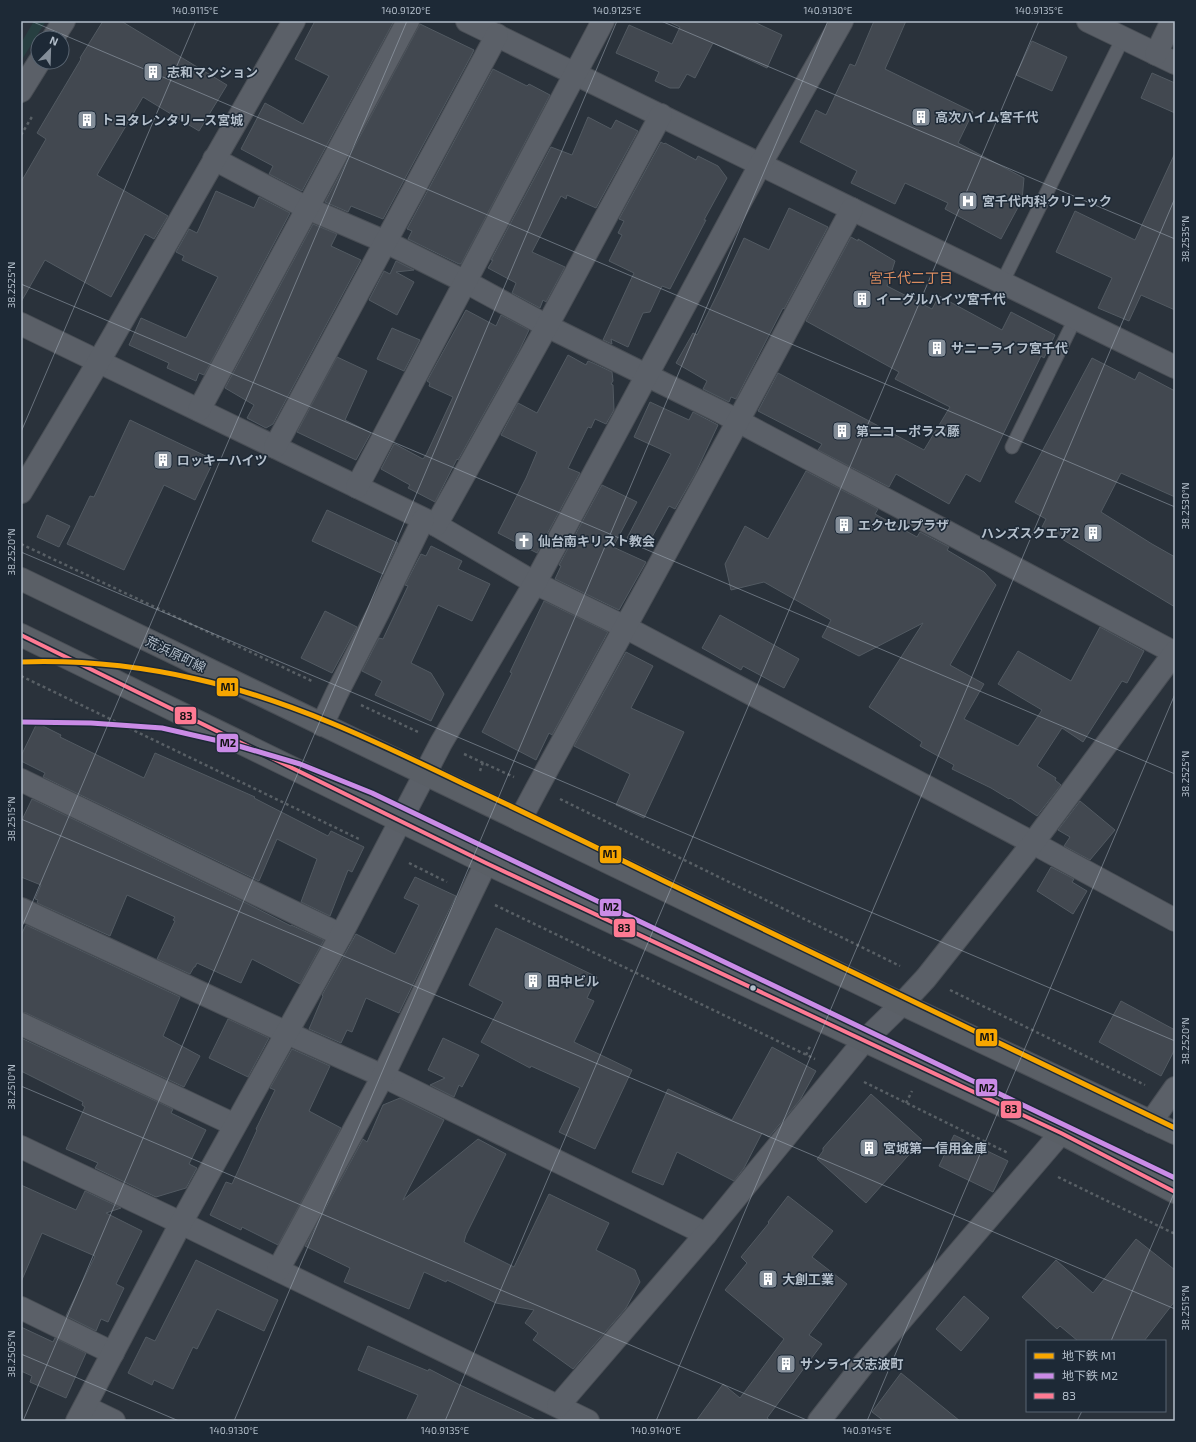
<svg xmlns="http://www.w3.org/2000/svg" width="1196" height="1442" viewBox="0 0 1196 1442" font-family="'Exo 2','Noto Sans JP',sans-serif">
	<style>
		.green { fill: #273f41 }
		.building { fill: #424850; stroke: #525a62 }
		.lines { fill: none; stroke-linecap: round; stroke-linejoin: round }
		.service-casing { stroke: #494e55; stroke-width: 15 }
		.minor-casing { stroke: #494e55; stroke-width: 24 }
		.tertiary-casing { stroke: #494e55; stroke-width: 24 }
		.secondary-casing { stroke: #494e55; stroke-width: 24 }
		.path { stroke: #585f65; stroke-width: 2.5; stroke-dasharray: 3 3; stroke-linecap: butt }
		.service { stroke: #5b6068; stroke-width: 13 }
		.minor { stroke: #5b6068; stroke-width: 22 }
		.tertiary { stroke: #5b6068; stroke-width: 22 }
		.secondary { stroke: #5a5f66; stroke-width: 22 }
		.bus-1-casing { stroke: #1d2936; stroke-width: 7 }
		.bus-1 { stroke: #fe7a93; stroke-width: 4 }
		.metro-1-casing { stroke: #1d2936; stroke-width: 8 }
		.metro-2-casing { stroke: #1d2936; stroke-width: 8 }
		.metro-1 { stroke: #f7a600; stroke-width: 5 }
		.metro-2 { stroke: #ca8be6; stroke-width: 5 }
		.ticks { fill: none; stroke: #b4bfcb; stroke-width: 1; stroke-opacity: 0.45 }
		.bus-dot { fill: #b4bfcb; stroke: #1d2936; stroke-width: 1.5 }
		.labels { text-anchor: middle; stroke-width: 3; stroke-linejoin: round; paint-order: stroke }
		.poi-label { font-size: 13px; font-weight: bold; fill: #b4bfcb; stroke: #1d2936; text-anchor: start }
		.street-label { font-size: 13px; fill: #b4bfcb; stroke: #1d2936 }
		.neighbourhood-label { font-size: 14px; fill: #db8c5f; stroke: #1d2936 }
		.line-badge { stroke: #1d2936; stroke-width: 1.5 }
		.pale-badge-label { font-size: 11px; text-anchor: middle; font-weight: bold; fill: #111 }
		.neatline { fill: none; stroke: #b4bfcb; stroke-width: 1.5 }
		.ticks-label { font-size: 10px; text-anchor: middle; fill: #b4bfcb }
	</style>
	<rect width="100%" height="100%" fill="#2a323b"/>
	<polygon class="green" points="34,21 46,21 21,61 21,43"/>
	<g class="building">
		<polygon points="103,21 121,21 227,85 199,131 143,97 97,175 168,216 154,239 145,234 111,297 45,260 21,302 21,182 46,139 37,133 81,59 80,58"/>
		<polygon points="315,21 394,21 302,191 269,174 273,166 241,149 265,103 303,124 329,76 295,59"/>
		<polygon points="667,21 752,21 782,35 767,68 713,43 695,78 687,74 679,88 670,88 655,81 659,72 616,53 629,25 672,44 680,27"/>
		<polygon points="874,21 906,21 885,69 973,112 958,143 1024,178 1022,200 1001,239 945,209 948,203 905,183 895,204 851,183 857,171 800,142 816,110 826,115 850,64 855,66"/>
		<polygon points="420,24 474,50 470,58 383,219 351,206 348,212 325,202"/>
		<polygon points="1032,41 1067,57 1052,91 1016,75"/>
		<polygon points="493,69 527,86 529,84 550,95 461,264 459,264 408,239 412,231 407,229"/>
		<polygon points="1152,73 1175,83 1175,113 1141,98"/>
		<polygon points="588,117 611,129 616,120 638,131 596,208 567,195 566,199 561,196 532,252 565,267 546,302 543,300 540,308 512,293 516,283 488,268 493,260 491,260 551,147 572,155"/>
		<polygon points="661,142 664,144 665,143 696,160 698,156 718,166 727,178 704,220 706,220 670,289 662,286 650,312 643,313 628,347 611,339 612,344 603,340 634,273 609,261 622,235 618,233 624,221 619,219"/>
		<polygon points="1175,153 1175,310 1141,295 1129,321 1098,308 1112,278 1056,252 1075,211 1135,240"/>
		<polygon points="216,191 254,208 259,197 290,213 204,375 199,373 196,381 167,368 169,363 129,345 141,318 186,338 218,277 182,260 184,256 176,252 189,229 197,233"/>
		<polygon points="789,208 828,227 784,309 783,308 736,399 731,397 729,402 703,389 707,381 676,363 693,333 697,335 721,287 744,238 769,250"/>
		<polygon points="313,224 337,234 331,246 361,260 273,424 266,428 247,418 254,405 225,388"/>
		<polygon points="851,237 858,241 858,239 895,261 887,286 932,309 939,296 1002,330 1011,312 1055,335 1044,358 1041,356 980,482 966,474 949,504 896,474 889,487 818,450 822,444 758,411 778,373 924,450 950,407 895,379 899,372 806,321"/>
		<polygon points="396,261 414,270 396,272 414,282 397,315 369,300 384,271 390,274"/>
		<polygon points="466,310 496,326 501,315 529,330 520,349 458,460 457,459 435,502 408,488 410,485 381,469 394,444 395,444 423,459 426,455 453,397 429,386 430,383 427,381"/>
		<polygon points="392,328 420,340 404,371 377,359"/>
		<polygon points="568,355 586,365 588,361 593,363 612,372 613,381 611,384 613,385 614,410 606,424 595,419 591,428 588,427 568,468 580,473 537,553 498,533 526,478 537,452 501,435 518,403 537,413"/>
		<polygon points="337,357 367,371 345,420 371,433 356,460 297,432"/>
		<polygon points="1092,358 1135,380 1139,372 1175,391 1175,497 1121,473 1101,512 1152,544 1175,557 1175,607 1042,527 1046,519 1015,502"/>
		<polygon points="650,402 689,420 693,412 718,425 695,474 675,509 669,506 646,548 627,538 671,454 634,437"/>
		<polygon points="130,420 214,460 195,500 164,485 124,570 67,544 90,496 94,497"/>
		<polygon points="806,471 878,509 875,514 917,537 920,532 949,547 947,550 984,572 996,585 950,665 984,684 964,719 1018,746 1042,710 998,684 1018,651 1071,681 1100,627 1144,651 1127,683 1122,681 1083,742 1062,728 1037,766 1056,778 1055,780 1061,785 1037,816 1010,798 1009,799 991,788 952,769 954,765 920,746 922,742 869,707 923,623 859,656 822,637 831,620 764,582 731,590 725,564 745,526 768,539"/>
		<polygon points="602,485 637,502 613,547 646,562 619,610 555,579 561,566 559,565"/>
		<polygon points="327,510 398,543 383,574 312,541"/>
		<polygon points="47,515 70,526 59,547 37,537"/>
		<polygon points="431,546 462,561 458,569 490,584 472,621 438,605 411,663 431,673 444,694 431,721 375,695 382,681 362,671 379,638 383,639 408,586 405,585 421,554 426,556"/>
		<polygon points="544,601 608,632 552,735 549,733 536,760 482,732 512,673 510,672"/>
		<polygon points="325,611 357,627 332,673 301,658"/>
		<polygon points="720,615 799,659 784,688 743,666 741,670 702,648"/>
		<polygon points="626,652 653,666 631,708 684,732 644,818 616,805 630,774 574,746"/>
		<polygon points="37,723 61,735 60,737 144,778 155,753 255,797 254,798 328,836 331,831 364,847 352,872 348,870 330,916 301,902 317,859 277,839 259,881 43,777 45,773 21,761 21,756"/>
		<polygon points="32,799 248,904 291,926 291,925 324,940 300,984 252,959 241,983 197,963 195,967 194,967 190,974 157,959 175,921 173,920 175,917 127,895 110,936 37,903 38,900 35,899 41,885 21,877 21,822"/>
		<polygon points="1080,801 1115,830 1090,860 1064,846 1070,837 1058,830"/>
		<polygon points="1051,867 1074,879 1072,882 1087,891 1073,914 1037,891"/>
		<polygon points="415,877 456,896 399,1013 366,998 352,1032 347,1030 341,1043 309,1029 323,996 322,995 356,934 395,954 419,905 404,898"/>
		<polygon points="26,925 180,997 163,1036 200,1056 184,1087 26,1013 21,1012 21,935"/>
		<polygon points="496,928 597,977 587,998 594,1001 574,1042 632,1070 595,1149 559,1132 580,1088 531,1066 530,1068 481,1042 503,1002 469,985"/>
		<polygon points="1121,1001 1175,1030 1175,1049 1161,1076 1099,1042"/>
		<polygon points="228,1019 269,1038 248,1077 209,1058"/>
		<polygon points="21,1038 173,1109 171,1113 206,1130 189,1164 197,1168 186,1188 156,1197 95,1168 98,1163 66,1149 85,1107 82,1105 83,1102 21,1071"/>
		<polygon points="443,1038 479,1055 462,1087 459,1085 454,1097 430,1085 445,1078 428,1070"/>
		<polygon points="772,1047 816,1071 800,1100 769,1137 762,1133 744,1168 734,1181 677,1152 663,1185 632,1172 668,1089 732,1120"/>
		<polygon points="292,1049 330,1066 309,1111 341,1128 278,1245 242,1227 241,1230 210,1215 226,1182 232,1184 257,1130 256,1129 275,1090 270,1088"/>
		<polygon points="871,1094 922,1140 866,1203 817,1159 823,1151 823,1148"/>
		<polygon points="400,1098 444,1120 403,1200 478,1139 506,1154 466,1235 464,1242 514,1267 549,1194 609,1223 596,1250 635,1270 640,1282 626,1308 573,1369 533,1340 538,1333 525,1323 534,1310 496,1303 447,1280 446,1282 424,1272 409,1309 344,1282 350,1268 305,1246 363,1139 367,1142 383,1105"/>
		<polygon points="954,1135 1008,1161 993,1192 939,1166"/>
		<polygon points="21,1185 76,1210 85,1191 121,1208 106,1213 142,1231 116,1284 124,1288 108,1322 101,1319 96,1331 66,1316 95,1256 42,1233 21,1282"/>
		<polygon points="788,1196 833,1231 812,1257 847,1284 809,1335 822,1344 767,1418 771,1421 696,1421 723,1384 740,1398 784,1339 725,1290 747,1263 741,1257 769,1223 768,1222"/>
		<polygon points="1136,1239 1175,1270 1175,1301 1144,1341 1078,1341 1060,1326 1057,1329 1022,1297 1056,1260 1093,1293"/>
		<polygon points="196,1260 278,1300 264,1331 217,1309 197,1349 193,1347 173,1389 154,1380 152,1385 128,1373 146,1337 155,1341"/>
		<polygon points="964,1296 989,1318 961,1351 936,1329"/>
		<polygon points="21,1327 53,1342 55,1338 86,1353 66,1398 30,1382 32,1376 21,1371"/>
		<polygon points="368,1346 428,1371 429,1369 460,1385 538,1421 406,1421 418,1395 358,1370"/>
		<polygon points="901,1373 960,1421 884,1421 872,1412"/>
	</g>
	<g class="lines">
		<g class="service-casing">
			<g id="service">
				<polyline points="1002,283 1123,38"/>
				<polyline points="1012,447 1075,319"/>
			</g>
		</g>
		<g class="minor-casing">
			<g id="minor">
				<path d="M467,21C704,135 939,252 1175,367"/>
				<polyline points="1088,21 1175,63"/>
				<polyline points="1156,54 1172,21"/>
				<polyline points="214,159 307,208 386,242 466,282 547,326 721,412 1175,653"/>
				<polyline points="21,324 436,525 535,583 625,627 1033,843 1175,920"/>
				<polyline points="199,410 408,21"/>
				<polyline points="275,447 497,35"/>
				<polyline points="357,487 603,21"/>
				<polyline points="21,492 99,361 294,21"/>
				<polyline points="436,525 547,326 661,115"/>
				<polyline points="322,725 337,693 379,611 423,520"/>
				<polyline points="21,780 341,935"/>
				<polyline points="520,820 537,788 738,421 852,209"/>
				<polyline points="21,909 287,1033 383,1076 706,1234"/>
				<polyline points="21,1024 235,1125"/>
				<polyline points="1151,1122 1175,1088"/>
				<polyline points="21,1147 181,1223 588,1421"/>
				<polyline points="278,1270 383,1076 486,863"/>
				<polyline points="21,1308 113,1353"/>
				<polyline points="558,1406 706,1234 864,1041 902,1004 926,978 1033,843 1175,652"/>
				<polyline points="85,1407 114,1421"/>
				<polyline points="77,1421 181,1223 341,935 441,743 535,583 760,165 842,21"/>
				<polyline points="819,1421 866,1361 1061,1133"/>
			</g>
		</g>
		<g class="tertiary-casing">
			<g id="tertiary">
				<polyline points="53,38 64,21"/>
				<polyline points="21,91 39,62"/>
			</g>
		</g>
		<g class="secondary-casing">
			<g id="secondary">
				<polyline points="21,579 902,1004 1175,1133"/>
				<polyline points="21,635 486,863 1061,1133 1175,1192"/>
			</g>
		</g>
		<g class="path">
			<polyline points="21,135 33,115"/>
			<polyline points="21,544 314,682"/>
			<polyline points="21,676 361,840"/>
			<polyline points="361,705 418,732"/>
			<polyline points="464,754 514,777"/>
			<polyline points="480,771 483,762"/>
			<polyline points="560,799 900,966"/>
			<polyline points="409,863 447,882"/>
			<polyline points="495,905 815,1059"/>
			<polyline points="950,990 1145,1085"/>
			<polyline points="806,1055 811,1044"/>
			<polyline points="864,1082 1008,1153"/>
			<polyline points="906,1103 912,1091"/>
			<polyline points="1058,1177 1175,1234"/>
		</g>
		<use href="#service" class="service"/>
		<use href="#minor" class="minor"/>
		<use href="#tertiary" class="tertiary"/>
		<use href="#secondary" class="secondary"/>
		<g class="bus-1-casing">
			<polyline id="bus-1" points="21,635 486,863 1061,1133 1175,1192"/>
		</g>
		<use href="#bus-1" class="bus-1"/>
		<g class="metro-1-casing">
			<path id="metro-1" d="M21,662C80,660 139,666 196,679C291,700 379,743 466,785C532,816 598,848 664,881C834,963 1004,1046 1175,1128"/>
		</g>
		<g class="metro-2-casing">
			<polyline id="metro-2" points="21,722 91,723 162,728 232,744 300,764 372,793 1175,1178"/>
		</g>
		<use href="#metro-1" class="metro-1"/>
		<use href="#metro-2" class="metro-2"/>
	</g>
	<path class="ticks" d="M31,21L1175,507M661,21L1175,239M21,284L1175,774M21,432L196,21M21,552L1175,1041M21,819L1175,1309M21,929L407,21M21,1086L809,1421M1111,1341L1175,1191M21,1354L179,1421M23,1421L617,21M234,1421L828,21M445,1421L1039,21M656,1421L1175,198M867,1421L1175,694M1077,1421L1082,1411"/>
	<defs>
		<g id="building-square" transform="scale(1)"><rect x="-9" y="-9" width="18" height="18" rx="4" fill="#848e99" stroke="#1d2936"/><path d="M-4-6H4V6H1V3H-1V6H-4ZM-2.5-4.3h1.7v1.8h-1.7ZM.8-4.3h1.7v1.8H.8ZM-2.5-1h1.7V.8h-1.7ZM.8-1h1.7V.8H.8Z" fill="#fff"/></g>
		<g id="hospital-square" transform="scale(1)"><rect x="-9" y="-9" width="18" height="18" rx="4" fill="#848e99" stroke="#1d2936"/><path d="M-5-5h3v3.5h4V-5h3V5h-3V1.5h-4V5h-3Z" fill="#fff"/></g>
		<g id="church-square" transform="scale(1)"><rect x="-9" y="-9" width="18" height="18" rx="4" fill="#848e99" stroke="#1d2936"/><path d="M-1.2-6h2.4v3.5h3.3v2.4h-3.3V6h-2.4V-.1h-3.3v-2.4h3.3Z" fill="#fff"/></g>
	</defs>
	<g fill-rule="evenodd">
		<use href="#building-square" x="153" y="72"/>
		<use href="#building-square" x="921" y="117"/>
		<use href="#building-square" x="87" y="120"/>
		<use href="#hospital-square" x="968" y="201"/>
		<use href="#building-square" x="862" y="299"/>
		<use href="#building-square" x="937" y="348"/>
		<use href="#building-square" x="842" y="431"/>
		<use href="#building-square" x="163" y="460"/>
		<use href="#building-square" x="844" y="525"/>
		<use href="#building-square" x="1093" y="533"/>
		<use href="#church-square" x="524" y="541"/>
		<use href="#building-square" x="533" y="981"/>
		<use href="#building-square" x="869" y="1148"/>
		<use href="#building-square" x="768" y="1279"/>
		<use href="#building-square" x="786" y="1364"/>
	</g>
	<circle class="bus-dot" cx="753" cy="988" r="3.5"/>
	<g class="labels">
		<g class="poi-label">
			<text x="167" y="77">志和マンション</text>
			<text x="935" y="122">高次ハイム宮千代</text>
			<text x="101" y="125">トヨタレンタリース宮城</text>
			<text x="982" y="206">宮千代内科クリニック</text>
			<text x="876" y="304">イーグルハイツ宮千代</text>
			<text x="951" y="353">サニーライフ宮千代</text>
			<text x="856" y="436">第二コーポラス藤</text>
			<text x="177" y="465">ロッキーハイツ</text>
			<text x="858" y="530">エクセルプラザ</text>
			<text x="1079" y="538" text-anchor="end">ハンズスクエア2</text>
			<text x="538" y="546">仙台南キリスト教会</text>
			<text x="547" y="986">田中ビル</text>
			<text x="883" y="1153">宮城第一信用金庫</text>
			<text x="782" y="1284">大創工業</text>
			<text x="800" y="1369">サンライズ志波町</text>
		</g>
		<g class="street-label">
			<text transform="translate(176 654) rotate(26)" y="5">荒浜原町線</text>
		</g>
		<g class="neighbourhood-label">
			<text x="911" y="283">宮千代二丁目</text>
		</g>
	</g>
	<g class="line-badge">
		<rect x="216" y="677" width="23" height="20" rx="4" fill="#f7a600"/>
		<rect x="174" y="706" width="23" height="19" rx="4" fill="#fe7a93"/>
		<rect x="216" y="733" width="23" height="20" rx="4" fill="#ca8be6"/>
		<rect x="599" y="845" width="23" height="19" rx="4" fill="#f7a600"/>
		<rect x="599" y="898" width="23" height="19" rx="4" fill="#ca8be6"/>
		<rect x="613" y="918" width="23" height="20" rx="4" fill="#fe7a93"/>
		<rect x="975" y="1028" width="23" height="19" rx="4" fill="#f7a600"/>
		<rect x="975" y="1078" width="23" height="19" rx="4" fill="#ca8be6"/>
		<rect x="1000" y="1100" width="22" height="19" rx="4" fill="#fe7a93"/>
	</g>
	<g class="pale-badge-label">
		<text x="228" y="691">M1</text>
		<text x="186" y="720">83</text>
		<text x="228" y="747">M2</text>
		<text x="610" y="858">M1</text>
		<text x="611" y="911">M2</text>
		<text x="624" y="932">83</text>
		<text x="987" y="1041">M1</text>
		<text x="987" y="1092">M2</text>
		<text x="1011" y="1113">83</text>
	</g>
	<rect width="1196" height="1442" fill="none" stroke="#1d2936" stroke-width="44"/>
	<rect x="1026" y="1340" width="140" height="72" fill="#1d2936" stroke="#596572"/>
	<rect x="1034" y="1353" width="20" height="6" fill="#f7a600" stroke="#596572"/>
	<text x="1062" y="1360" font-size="12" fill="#b4bfcb">地下鉄 M1</text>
	<rect x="1034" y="1373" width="20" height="6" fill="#ca8be6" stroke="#596572"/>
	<text x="1062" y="1380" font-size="12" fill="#b4bfcb">地下鉄 M2</text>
	<rect x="1034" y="1393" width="20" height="6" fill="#fe7a93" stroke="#596572"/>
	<text x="1062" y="1400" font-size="12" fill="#b4bfcb">83</text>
	<g transform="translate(50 50) rotate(23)"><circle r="19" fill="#1d2936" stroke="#596572"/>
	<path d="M0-3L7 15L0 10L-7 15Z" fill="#848e99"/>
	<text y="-6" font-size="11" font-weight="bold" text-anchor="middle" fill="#b4bfcb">N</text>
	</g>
	<rect x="22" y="22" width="1152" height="1398" class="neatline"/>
	<g class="ticks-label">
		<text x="195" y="14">140.9115°E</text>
		<text x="406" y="14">140.9120°E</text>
		<text x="617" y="14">140.9125°E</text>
		<text x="828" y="14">140.9130°E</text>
		<text x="1039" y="14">140.9135°E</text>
		<text transform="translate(1185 239) rotate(-90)" y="4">38.2535°N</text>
		<text transform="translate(11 285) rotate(-90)" y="4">38.2525°N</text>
		<text transform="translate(1185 506) rotate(-90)" y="4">38.2530°N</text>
		<text transform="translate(11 552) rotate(-90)" y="4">38.2520°N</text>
		<text transform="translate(1185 774) rotate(-90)" y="4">38.2525°N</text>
		<text transform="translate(11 819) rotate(-90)" y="4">38.2515°N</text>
		<text transform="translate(1185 1041) rotate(-90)" y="4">38.2520°N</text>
		<text transform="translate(11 1087) rotate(-90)" y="4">38.2510°N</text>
		<text transform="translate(1185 1308) rotate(-90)" y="4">38.2515°N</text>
		<text transform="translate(11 1354) rotate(-90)" y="4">38.2505°N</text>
		<text x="234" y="1434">140.9130°E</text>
		<text x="445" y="1434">140.9135°E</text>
		<text x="656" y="1434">140.9140°E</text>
		<text x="867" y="1434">140.9145°E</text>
	</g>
</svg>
